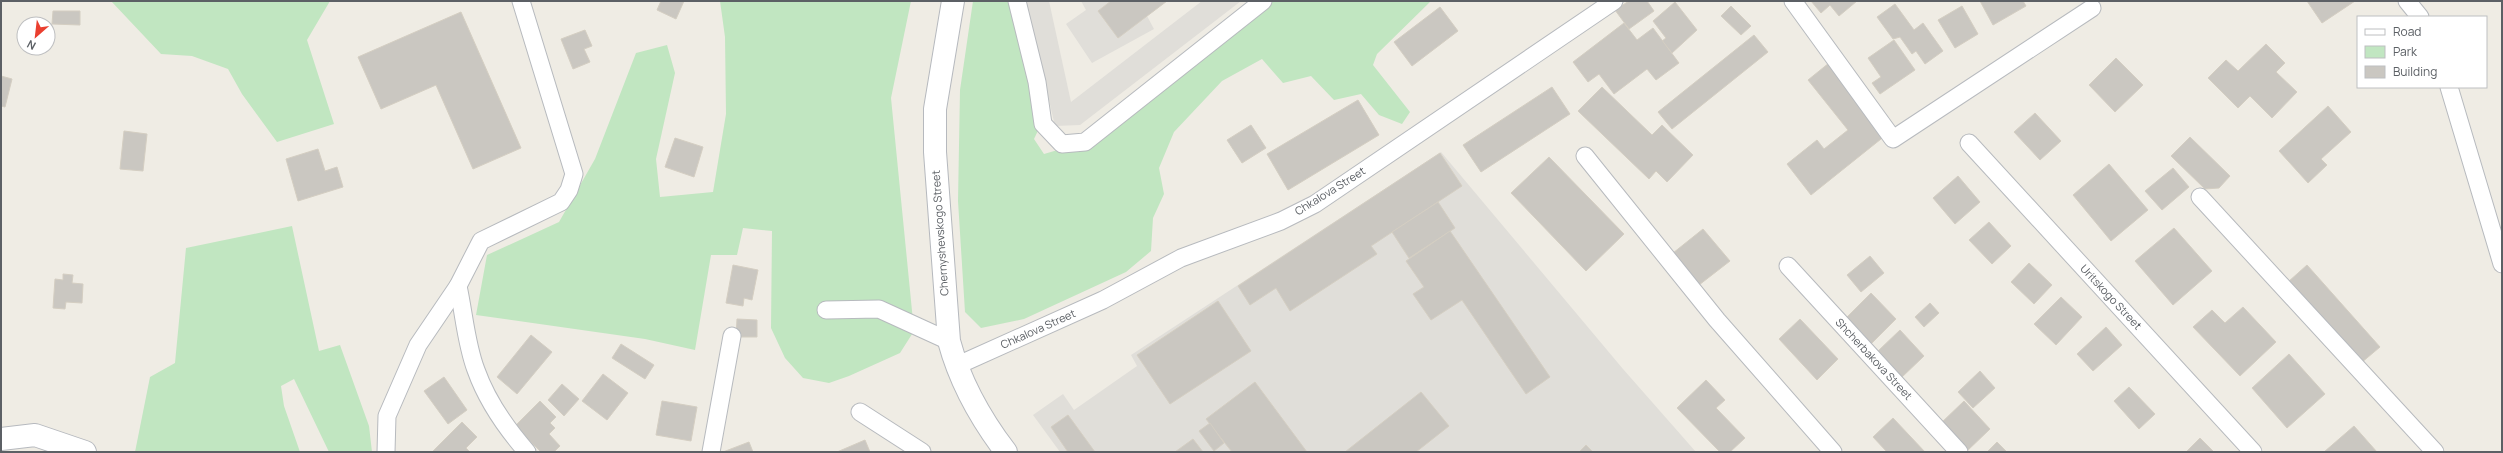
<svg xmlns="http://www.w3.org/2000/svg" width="2503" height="453" viewBox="0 0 2503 453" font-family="Manrope,sans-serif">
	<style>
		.industrial { fill: #e0ded9 }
		.green { fill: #c1e6c1 }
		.building { fill: #cac7c1; stroke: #d4cec2 }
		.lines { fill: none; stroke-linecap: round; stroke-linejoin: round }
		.street-casing { stroke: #b7babe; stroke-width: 19 }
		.secondary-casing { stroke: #b6b9be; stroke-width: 24 }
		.street { stroke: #fff; stroke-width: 17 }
		.secondary { stroke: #fff; stroke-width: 22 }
		.labels { text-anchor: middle; stroke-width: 3; stroke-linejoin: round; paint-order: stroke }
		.street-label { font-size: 11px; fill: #5c6065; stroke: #fff }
	</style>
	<rect width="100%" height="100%" fill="#efece4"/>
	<g class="industrial">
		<polygon points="1026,1 1049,1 1071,102 1202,1 1241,1 1080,125 1055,126"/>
		<polygon points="1081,1 1167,1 1147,16 1154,29 1092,63 1066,24 1086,10"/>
		<polygon points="1441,152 1623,369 1696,452 1060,452 1033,415 1063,394 1074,410 1137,366 1131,355"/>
	</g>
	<g class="green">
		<polygon points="111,1 330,1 307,40 334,124 277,142 242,94 228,69 192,56 161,54"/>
		<polygon points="720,1 911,1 891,98 914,331 900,353 849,376 829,383 803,378 785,358 771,328 772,231 743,228 737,255 711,255 695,350 645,339 476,315 487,255 559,222 595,159 636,53 667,45 675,73 656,159 660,197 713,192 726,114 725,37"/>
		<polygon points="973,1 1017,1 1043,120 1034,139 1044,154 1085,142 1263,1 1431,1 1377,54 1373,65 1410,112 1402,124 1379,115 1361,94 1334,100 1311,76 1283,83 1262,59 1222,81 1174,132 1159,168 1164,194 1153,218 1151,251 1126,272 1024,319 981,328 965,312 958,201 960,90"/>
		<polygon points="292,226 319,351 340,345 369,426 372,452 329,452 294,379 281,386 284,406 300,452 135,452 150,377 175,363 186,248"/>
	</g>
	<g class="building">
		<polygon points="661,1 684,1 676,19 657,10"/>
		<polygon points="1111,1 1167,1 1118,38 1098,11"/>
		<polygon points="1629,1 1647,1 1654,11 1629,29 1615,10"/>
		<polygon points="1811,1 1857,1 1839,16 1830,5 1821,13"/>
		<polygon points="1980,1 2023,1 2026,6 1993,25"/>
		<polygon points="2307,1 2355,1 2322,23"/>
		<polygon points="1675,2 1697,30 1672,53 1662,41 1666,38 1653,21"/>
		<polygon points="1895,4 1914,30 1923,23 1943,51 1925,64 1916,51 1912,54 1900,37 1893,39 1877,17"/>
		<polygon points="1731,6 1751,26 1741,35 1721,16"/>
		<polygon points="1962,6 1978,34 1955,48 1938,20"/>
		<polygon points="1440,7 1458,31 1412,66 1394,42"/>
		<polygon points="53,11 80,11 80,25 52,24"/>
		<polygon points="461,12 521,148 473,169 436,85 381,109 358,57"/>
		<polygon points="1624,23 1637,40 1653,28 1679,63 1656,80 1647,69 1614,94 1599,74 1588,82 1573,62"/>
		<polygon points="585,30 592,46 584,49 590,62 573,69 561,39"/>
		<polygon points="1754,35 1768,52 1672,129 1658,112"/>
		<polygon points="1894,40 1915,70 1880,94 1872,83 1881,77 1868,58"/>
		<polygon points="2266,44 2285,63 2276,72 2297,92 2272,118 2250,96 2238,108 2208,78 2226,60 2238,71"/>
		<polygon points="2116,58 2143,85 2115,112 2089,85"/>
		<polygon points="1829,63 1886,135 1811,195 1787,164 1817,140 1824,149 1848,130 1808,80"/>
		<polygon points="1,76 12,79 5,107 1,106"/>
		<polygon points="1552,87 1570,114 1481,172 1463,145"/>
		<polygon points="1602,87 1652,135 1662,125 1693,155 1667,182 1656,171 1649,179 1578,111"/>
		<polygon points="1358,100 1379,135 1288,190 1267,154"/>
		<polygon points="2328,106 2351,132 2321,159 2327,165 2308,183 2279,151"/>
		<polygon points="2035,113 2061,141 2040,160 2014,132"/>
		<polygon points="1251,125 1266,148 1242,163 1227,140"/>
		<polygon points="124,131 147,134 143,171 120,169"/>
		<polygon points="2190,137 2230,176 2219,188 2205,189 2171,156"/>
		<polygon points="675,138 703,147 694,177 665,167"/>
		<polygon points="318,149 325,171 337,167 343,187 298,201 286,159"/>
		<polygon points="1440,153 1462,186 1371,246 1377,254 1290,311 1276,288 1250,305 1238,286"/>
		<polygon points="1549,157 1624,234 1586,271 1511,193"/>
		<polygon points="2109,164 2148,210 2111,241 2073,195"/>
		<polygon points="2173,168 2189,187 2162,210 2145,191"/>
		<polygon points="1958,176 1980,202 1955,224 1933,198"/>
		<polygon points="1438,202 1455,228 1409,258 1392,232"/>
		<polygon points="1989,222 2011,246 1992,264 1969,240"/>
		<polygon points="2174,228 2212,271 2173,305 2135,261"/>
		<polygon points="1703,229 1730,261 1699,285 1673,253"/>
		<polygon points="1450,231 1550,377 1526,394 1462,300 1431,320 1413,294 1424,287 1406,261"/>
		<polygon points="1870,256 1884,273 1861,292 1847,275"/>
		<polygon points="2029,263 2052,285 2034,304 2011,282"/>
		<polygon points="733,265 758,270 752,300 744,298 743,306 726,303"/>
		<polygon points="2307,265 2380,347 2361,363 2288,282"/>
		<polygon points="63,274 73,275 72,283 83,284 82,303 66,302 65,309 53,308 55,279 63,280"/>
		<polygon points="1871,293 1896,319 1871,344 1845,319"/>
		<polygon points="2061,297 2082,317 2056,345 2034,324"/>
		<polygon points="1218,301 1251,351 1170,404 1137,355"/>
		<polygon points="1930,303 1939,313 1924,327 1915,317"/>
		<polygon points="2243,307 2276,342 2240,376 2193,327 2212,310 2225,323"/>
		<polygon points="737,319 757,320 757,337 736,337"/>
		<polygon points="1800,319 1838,359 1817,380 1779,339"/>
		<polygon points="2106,327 2122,345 2093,371 2077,354"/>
		<polygon points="1900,330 1924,356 1901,378 1877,352"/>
		<polygon points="531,335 552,352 517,394 497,377"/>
		<polygon points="621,344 654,365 645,379 612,358"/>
		<polygon points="2289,354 2325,394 2287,428 2252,388"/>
		<polygon points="1980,371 1995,388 1973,408 1958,392"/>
		<polygon points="603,374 628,393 607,420 582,401"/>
		<polygon points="444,377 467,410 448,424 424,391"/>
		<polygon points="1706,380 1725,400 1716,408 1745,438 1730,452 1720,452 1677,408"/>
		<polygon points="1255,382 1307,452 1232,452 1206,419"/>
		<polygon points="562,384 579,399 564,416 548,400"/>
		<polygon points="2129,387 2155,414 2139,429 2114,401"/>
		<polygon points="1421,392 1449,426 1416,452 1345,452"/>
		<polygon points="540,401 556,417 550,423 555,428 549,434 560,446 554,452 541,452 515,426"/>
		<polygon points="662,401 697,407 691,441 656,435"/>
		<polygon points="1964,401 1990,429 1966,452 1939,425"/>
		<polygon points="1068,415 1095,452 1068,452 1051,427"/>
		<polygon points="1893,418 1925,452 1887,452 1873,437"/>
		<polygon points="462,422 477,437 466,448 470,452 432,452"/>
		<polygon points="1210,423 1224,443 1214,451 1199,431"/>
		<polygon points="2354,426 2377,452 2324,452"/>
		<polygon points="2200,438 2214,452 2186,452"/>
		<polygon points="1193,439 1203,452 1175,452"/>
		<polygon points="865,440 870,452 837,452"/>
		<polygon points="749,442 753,452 723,452"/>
		<polygon points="1997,442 2007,452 1987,452"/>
		<polygon points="1586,445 1593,452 1579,452"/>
	</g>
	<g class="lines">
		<g class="street-casing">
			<g id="street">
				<polyline points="1017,1 1037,82 1043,124 1062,144 1085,142 1263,1"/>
				<polyline points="1793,1 1893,139 2092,8"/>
				<polyline points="2407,1 2420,17"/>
				<polyline points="2449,87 2502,264"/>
				<polyline points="1969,143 2253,452"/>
				<polyline points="1585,156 1717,320 1833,452"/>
				<polyline points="2200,197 2435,452"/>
				<polyline points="1788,266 1959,452"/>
				<path d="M458,286C464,313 466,344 476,370C487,401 506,428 527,452"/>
				<polyline points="826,310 879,309 949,341"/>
				<polyline points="956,366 1103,300 1181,258 1281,221 1315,204 1614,1"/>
				<polyline points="860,412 922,452"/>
				<polyline points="386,452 387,416 418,345 458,286 481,241 561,202 569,190 574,174 521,1"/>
				<polyline points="711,452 732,336"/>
			</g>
		</g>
		<g class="secondary-casing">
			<g id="secondary">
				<path d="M953,1L935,109V152L949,341C960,382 980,418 1006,452"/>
				<polyline points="1,439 35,435 85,452"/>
			</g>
		</g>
		<use href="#street" class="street"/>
		<use href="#secondary" class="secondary"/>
	</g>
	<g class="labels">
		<g class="street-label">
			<text transform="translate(1330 191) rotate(-32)" y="4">Chkalova Street</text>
			<text transform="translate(940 233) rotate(-94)" y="4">Chernyshevskogo Street</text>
			<text transform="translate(2111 297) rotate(47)" y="4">Uritskogo Street</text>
			<text transform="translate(1038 329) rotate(-24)" y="4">Chkalova Street</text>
			<text transform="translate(1874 359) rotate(47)" y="4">Shcherbakova Street</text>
		</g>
	</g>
	<rect width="2503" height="453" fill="none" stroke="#5c6065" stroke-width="4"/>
	<rect x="2357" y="16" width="130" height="72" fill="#ffffff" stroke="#bebfc1"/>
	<rect x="2365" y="29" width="20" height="6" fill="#ffffff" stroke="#bebfc1"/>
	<text x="2393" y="36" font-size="12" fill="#5c6065">Road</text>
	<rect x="2365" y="46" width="20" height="12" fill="#c1e6c1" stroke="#bebfc1"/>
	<text x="2393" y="56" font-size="12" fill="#5c6065">Park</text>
	<rect x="2365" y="66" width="20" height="12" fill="#cac7c1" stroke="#bebfc1"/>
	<text x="2393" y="76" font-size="12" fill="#5c6065">Building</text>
	<g transform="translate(36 36) rotate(208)"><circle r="19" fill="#ffffff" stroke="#bebfc1"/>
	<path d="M0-3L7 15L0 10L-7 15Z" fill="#ea3f2f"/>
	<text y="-6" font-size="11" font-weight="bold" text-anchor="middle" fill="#5c6065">N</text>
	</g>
</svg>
